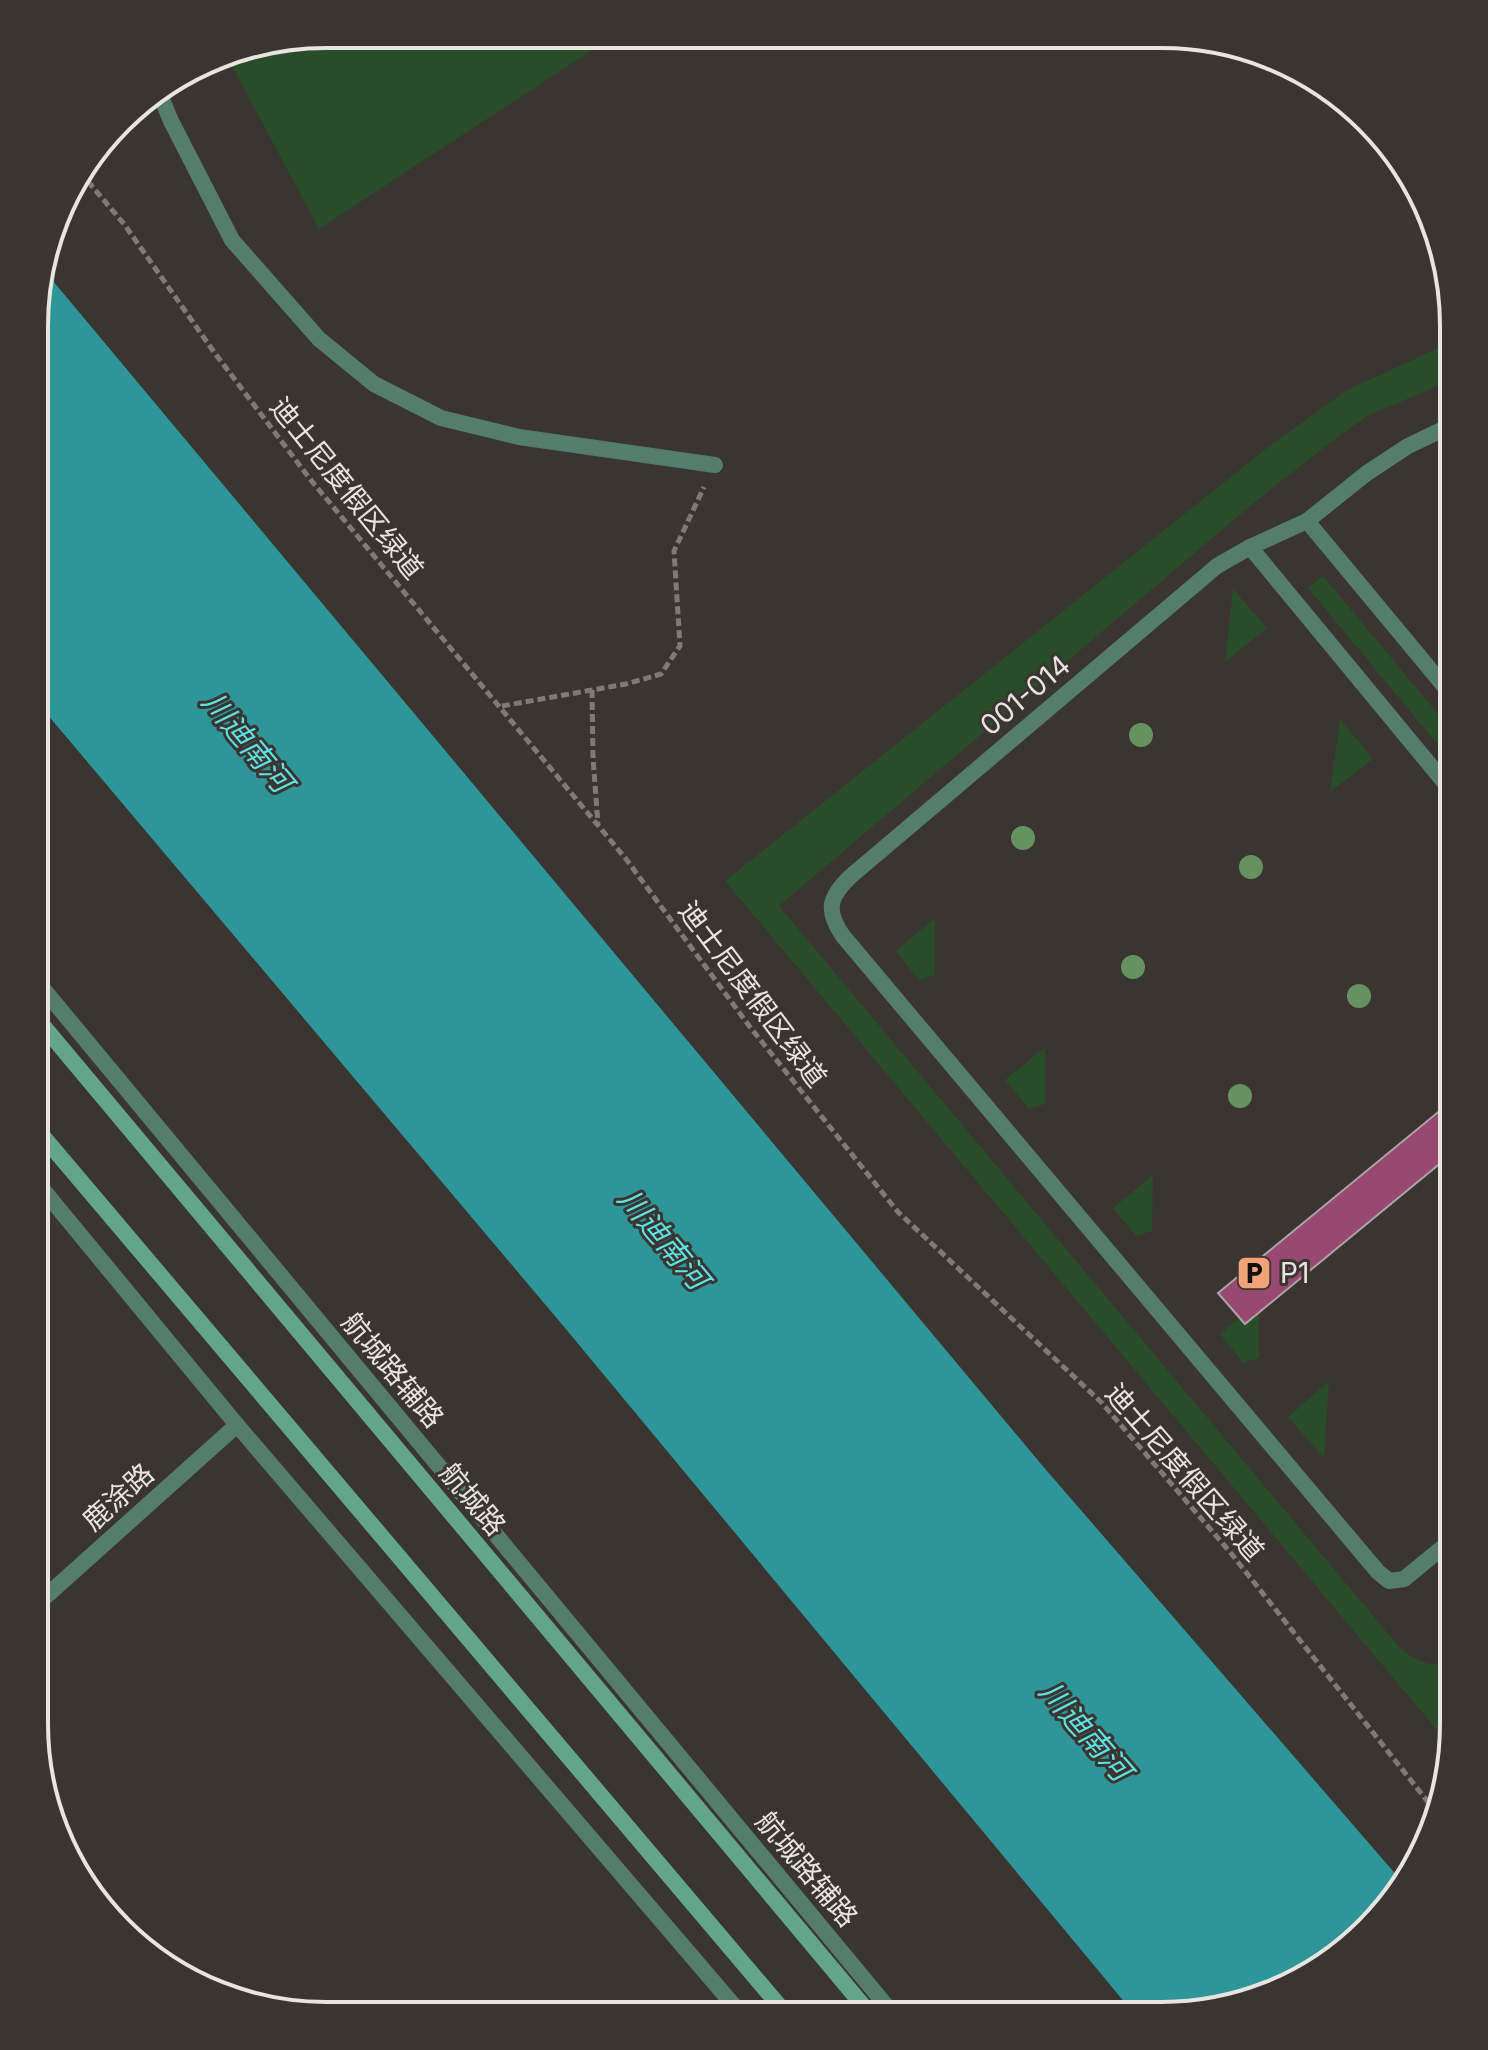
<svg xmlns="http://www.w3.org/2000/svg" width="1488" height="2050" viewBox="0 0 1488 2050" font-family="Inter,'Noto Sans SC',sans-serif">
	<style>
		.green { fill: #294c29 }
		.water { fill: #2e9698 }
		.building { fill: #974971; stroke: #aca3a7; stroke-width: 2 }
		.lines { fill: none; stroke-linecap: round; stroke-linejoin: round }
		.path { stroke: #7f7a77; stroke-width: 5; stroke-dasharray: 8 4; stroke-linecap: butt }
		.service { stroke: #557d6d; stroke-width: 16 }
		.minor { stroke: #557d6d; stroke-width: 16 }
		.secondary { stroke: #63a58b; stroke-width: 16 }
		.tree { fill: #669260 }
		.labels { text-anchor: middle; stroke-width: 6; stroke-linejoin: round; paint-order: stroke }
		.street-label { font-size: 28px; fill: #e8e4e2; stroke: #3b3531 }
		.poi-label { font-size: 28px; fill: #e8e4e2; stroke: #3b3531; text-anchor: start }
		.water-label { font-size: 30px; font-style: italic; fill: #5de3e5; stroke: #3b3531 }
		.rim { fill: none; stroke: #e8e4e2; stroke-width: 4 }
	</style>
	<rect width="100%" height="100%" fill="#3b3531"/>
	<g class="green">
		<polygon points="326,34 615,35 319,229 225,53 232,50"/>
		<path d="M1454,341V379L1369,415L1335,439L1256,501L779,906L1400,1648C1417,1661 1432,1670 1453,1660L1452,1748L725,881L1267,448L1347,390Z"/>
		<polygon points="1323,576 1454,733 1454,764 1308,588"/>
		<polygon points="1233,589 1267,628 1225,662"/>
		<polygon points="1340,719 1373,759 1330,792"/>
		<polygon points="1448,850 1454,856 1454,912 1440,923"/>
		<polygon points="935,918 935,975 919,980 896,951"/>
		<polygon points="1045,1047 1045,1104 1029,1109 1005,1080"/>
		<polygon points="1153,1175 1152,1231 1136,1236 1113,1208"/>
		<polygon points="1259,1301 1259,1358 1243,1363 1220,1334"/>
		<polygon points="1329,1381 1324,1458 1288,1417"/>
	</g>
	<polygon class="water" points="43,269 1041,1464 1405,1885 1291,1986 1162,2016 1136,2016 560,1322 36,701 37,288"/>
	<polygon class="building" points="1454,1099 1454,1152 1245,1324 1218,1293"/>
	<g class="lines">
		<g class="path">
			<polyline points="80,172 124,224 214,352 310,479 626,859 750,1027 898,1212 1101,1402 1230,1552 1432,1807"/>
			<polyline points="592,690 593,758 598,824"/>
			<polyline points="502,706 626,684 661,674 680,646 674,551 704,487"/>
		</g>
		<g class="service">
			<polyline points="1307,521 1454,698"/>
			<polyline points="1250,547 1454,794"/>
			<polyline points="35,979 894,2015"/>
			<polyline points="35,1180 237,1425 742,2015"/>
			<path d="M1453,1539L1404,1579L1389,1581L1378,1572L843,936C825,910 829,897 851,876L1217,566L1250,547L1307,521L1367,473L1408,446L1454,424"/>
		</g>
		<g class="minor">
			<polyline points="159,92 171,121 232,240 319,339 374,384 441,418 519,437 715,465"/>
			<polyline points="34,1607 237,1425"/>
		</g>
		<g class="secondary">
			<polyline points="35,1016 871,2015"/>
			<polyline points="35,1127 787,2015"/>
		</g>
	</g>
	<g class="tree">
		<circle cx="1141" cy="735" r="12"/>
		<circle cx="1023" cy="838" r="12"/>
		<circle cx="1251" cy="867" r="12"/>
		<circle cx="1133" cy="967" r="12"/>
		<circle cx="1359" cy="996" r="12"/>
		<circle cx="1240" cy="1096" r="12"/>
	</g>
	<defs>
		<g id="parking-square" transform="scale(1.8)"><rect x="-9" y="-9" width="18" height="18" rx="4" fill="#efa377" stroke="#3b3531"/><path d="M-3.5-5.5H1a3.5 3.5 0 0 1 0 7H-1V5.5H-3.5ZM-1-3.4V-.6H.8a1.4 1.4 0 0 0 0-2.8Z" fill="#111"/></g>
	</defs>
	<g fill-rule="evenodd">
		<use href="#parking-square" x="1254" y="1273"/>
	</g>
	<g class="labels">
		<g class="street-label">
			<text transform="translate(347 488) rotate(51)" y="10">迪士尼度假区绿道</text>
			<text transform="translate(1025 695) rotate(-40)" y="10">001-014</text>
			<text transform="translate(753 994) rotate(53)" y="10">迪士尼度假区绿道</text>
			<text transform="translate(393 1370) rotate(50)" y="10">航城路辅路</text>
			<text transform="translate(1185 1472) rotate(49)" y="10">迪士尼度假区绿道</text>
			<text transform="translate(118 1497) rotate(-42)" y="10">鹿涂路</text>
			<text transform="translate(473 1499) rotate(50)" y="10">航城路</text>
			<text transform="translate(807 1869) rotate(50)" y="10">航城路辅路</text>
		</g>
		<g class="poi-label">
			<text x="1280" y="1283">P1</text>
		</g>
		<g class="water-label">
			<text transform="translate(247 742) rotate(50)" y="10">川迪南河</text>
			<text transform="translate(663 1239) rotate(50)" y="10">川迪南河</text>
			<text transform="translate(1085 1731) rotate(49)" y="10">川迪南河</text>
		</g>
	</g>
	<path d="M0 0H1488V2050H0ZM326 48H1162A278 278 0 0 1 1440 326V1724A278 278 0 0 1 1162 2002H326A278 278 0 0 1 48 1724V326A278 278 0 0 1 326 48Z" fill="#3b3531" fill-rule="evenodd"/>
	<path class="rim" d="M326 48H1162A278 278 0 0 1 1440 326V1724A278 278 0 0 1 1162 2002H326A278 278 0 0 1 48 1724V326A278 278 0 0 1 326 48Z"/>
</svg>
